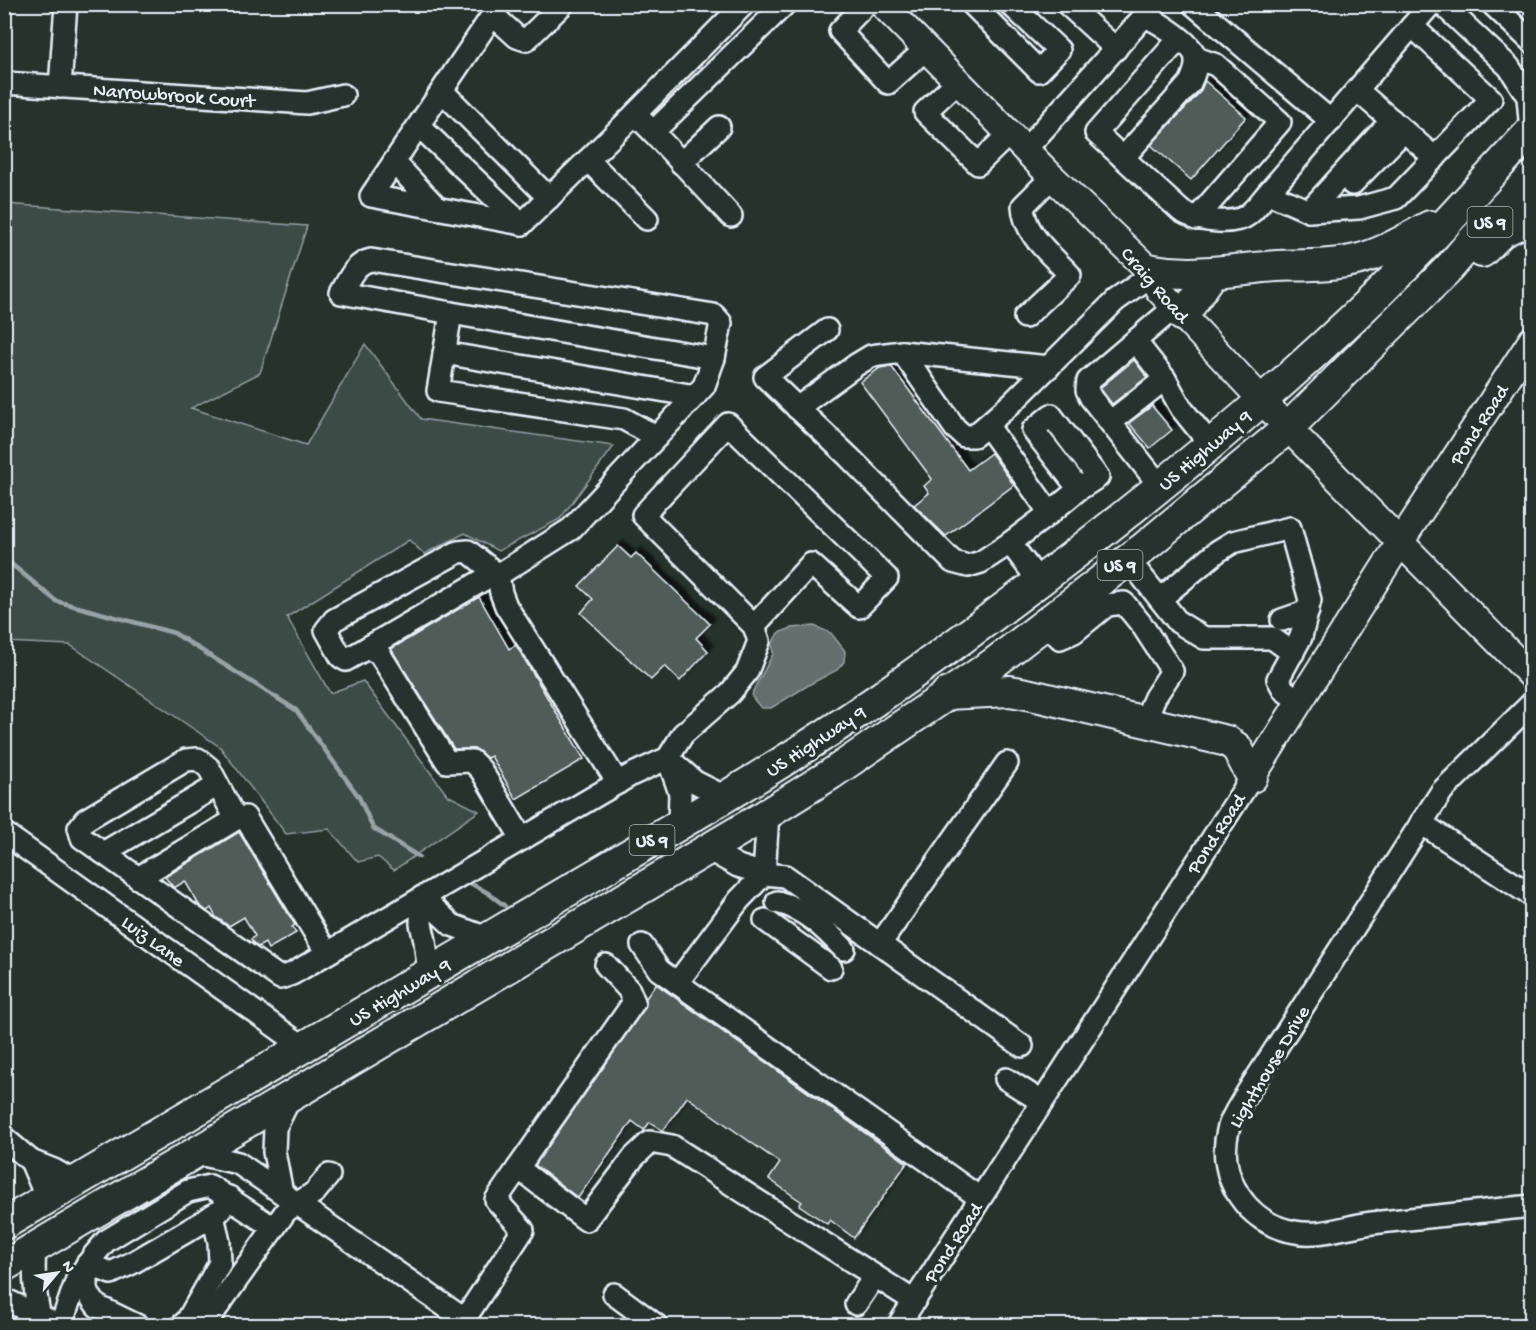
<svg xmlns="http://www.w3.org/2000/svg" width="1536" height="1330" viewBox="0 0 1536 1330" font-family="'Gochi Hand',sans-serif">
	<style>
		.green { fill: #3e4b47; stroke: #939ea0; stroke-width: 1.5 }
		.water { fill: #636f6d; stroke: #98a3a5; stroke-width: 1.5 }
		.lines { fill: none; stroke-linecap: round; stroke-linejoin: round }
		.stream { stroke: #98a3a5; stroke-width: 4.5 }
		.building { fill: #505c59; stroke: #e8f1f8; stroke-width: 1.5; filter: url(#shadow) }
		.minor-casing { stroke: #e8f1f8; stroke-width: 26 }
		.major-casing { stroke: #e8f1f8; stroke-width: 30 }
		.highway-casing { stroke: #e8f1f8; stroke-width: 34 }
		.minor { stroke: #26332d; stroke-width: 21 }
		.major { stroke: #26332d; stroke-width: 26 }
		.highway { stroke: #26332d; stroke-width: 30 }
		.labels { text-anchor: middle; stroke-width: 6; stroke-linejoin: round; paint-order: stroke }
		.shield { fill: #26332d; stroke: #aeb8bb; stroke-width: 1.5 }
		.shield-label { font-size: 18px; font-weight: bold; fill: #e8f1f8 }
		.street-label { font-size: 20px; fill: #e8f1f8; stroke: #26332d }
	</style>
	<defs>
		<filter id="shadow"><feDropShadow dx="5.5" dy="-5.5" stdDeviation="1.5" flood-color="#0009"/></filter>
	</defs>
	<rect width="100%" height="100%" fill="#26332d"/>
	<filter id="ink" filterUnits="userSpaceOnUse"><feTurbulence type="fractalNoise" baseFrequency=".0167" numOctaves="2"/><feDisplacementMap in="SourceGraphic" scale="12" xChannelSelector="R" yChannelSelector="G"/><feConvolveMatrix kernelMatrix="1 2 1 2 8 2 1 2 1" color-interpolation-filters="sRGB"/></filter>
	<g filter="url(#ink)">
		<polygon class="green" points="5,204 307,226 260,373 191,408 306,445 365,344 421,419 614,446 560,519 498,551 465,533 424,554 409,540 287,617 330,693 363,681 447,795 479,811 394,870 378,857 358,862 329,829 286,834 220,747 70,645 5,642"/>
		<polygon class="water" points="814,626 831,633 845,651 844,662 837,670 812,683 771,708 761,708 752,697 753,691 773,654 772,644 778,633 792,628"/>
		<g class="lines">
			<g class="stream">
				<polyline points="4,558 56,601 174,633 296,710 359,797 373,828 419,857"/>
				<polyline points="470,883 488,893 505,906"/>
			</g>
		</g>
		<g class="building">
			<polygon points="1205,81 1246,117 1191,180 1151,145 1200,92"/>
			<polygon points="1134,360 1147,377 1112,404 1100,388"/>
			<polygon points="891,366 968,470 991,453 1014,485 946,536 914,505 929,493 924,486 932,479 860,382 880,368"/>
			<polygon points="1152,406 1172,430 1150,448 1129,423"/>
			<polygon points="618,546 631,558 636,553 710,624 696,638 708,651 680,681 665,666 651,680 581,613 593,599 579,586"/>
			<polygon points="479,597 509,649 516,645 584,759 516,799 491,756 487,758 476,749 454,749 391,649"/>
			<polygon points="239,832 295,925 292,927 296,933 268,949 265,943 258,947 254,944 251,939 255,936 244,917 229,926 216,917 211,908 207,911 199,905 185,881 174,888 165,877"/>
			<polygon points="656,984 907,1163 854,1238 830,1220 827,1224 799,1205 802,1202 769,1179 780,1163 687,1097 663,1131 650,1122 644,1130 632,1121 578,1198 535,1165 644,1009 646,998"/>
		</g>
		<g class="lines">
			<g class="minor-casing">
				<g id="minor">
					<polyline points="500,4 371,196 522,224 635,114 653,132 785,4"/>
					<polyline points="866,4 840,31 888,83 926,49"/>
					<polyline points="972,4 1039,71 1059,50 1010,4"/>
					<polyline points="1067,4 1116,49"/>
					<polyline points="1193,4 1331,121"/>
					<polyline points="1442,4 1509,67 1528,97 1531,131"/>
					<polyline points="1492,4 1532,42"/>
					<polyline points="493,15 517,37 526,40 563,4"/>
					<path d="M1179,39L1096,133L1181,211C1196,220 1222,224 1240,219C1251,216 1260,202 1268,193L1431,4"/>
					<polyline points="958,81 925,112 978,164 1009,134"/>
					<polyline points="4,83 307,103 343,95"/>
					<polyline points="60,87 66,4"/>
					<polyline points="1357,90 1435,158"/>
					<polyline points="442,91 549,198"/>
					<polyline points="635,114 744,4"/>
					<polyline points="419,126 522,224"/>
					<polyline points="653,132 731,216"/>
					<polyline points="1025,150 1155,4"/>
					<path d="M1123,158L1190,83C1194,75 1197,67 1196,59C1195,44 1158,22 1145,16"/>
					<polyline points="588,160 647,219"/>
					<polyline points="394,162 437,208"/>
					<polyline points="681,163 719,127"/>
					<polyline points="1352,184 1404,131"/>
					<polyline points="1268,193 1309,211 1359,208 1396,198 1491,99 1412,26"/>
					<polyline points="1309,211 1392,120"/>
					<polyline points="1196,219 1280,122 1216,65 1196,58"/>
					<polyline points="451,313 714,358"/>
					<path d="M1025,317L1070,275C1052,255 1024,235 1023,206L1052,177"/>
					<polyline points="827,330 765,377 849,457 953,562 968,566 981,562 1010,543 1039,581"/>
					<polyline points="1136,342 1165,379 1181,408 1210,444"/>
					<polyline points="902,352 1049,367"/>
					<polyline points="444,353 695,396"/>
					<polyline points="797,408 856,365 871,356 902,352 955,428 964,436 974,436 987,425 1050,513 1010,543"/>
					<polyline points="1110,422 1165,379"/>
					<polyline points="987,425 1014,401 1115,301 1151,275"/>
					<polyline points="1160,486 1091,398 1087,390 1088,381 1175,307"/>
					<polyline points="1050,513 1079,489 1098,477 1051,415 1033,430 1079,489"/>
					<polyline points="1128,559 1178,622 1204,638 1272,638 1293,653"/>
					<polyline points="498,575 501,593 506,606 618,783"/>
					<polyline points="1160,599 1218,551 1233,542 1290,528 1310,600 1301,637 1278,679 1284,690 1300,702"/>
					<polyline points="1282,620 1308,611"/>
					<polyline points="1045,623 1060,638 1074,632 1107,605 1124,603 1142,625 1172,671 1155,697 1144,722"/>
					<polyline points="367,648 495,573"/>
					<path d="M1532,703L1442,791L1247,1093C1240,1105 1231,1117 1228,1130C1216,1177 1247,1224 1295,1232C1320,1237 1346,1226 1372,1223C1425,1217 1478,1212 1532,1206"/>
					<polyline points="668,758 695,782 725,797"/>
					<polyline points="668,759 680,793 679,824"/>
					<polyline points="1421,823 1532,896"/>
					<polyline points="4,833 304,1047"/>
					<path d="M522,839L481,770L472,761L447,762L379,653L367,648L346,660L341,657L326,630L334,620L458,552L468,551L498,575L571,529L704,386L714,358L721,323L714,315L371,260C355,263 349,279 341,293L451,313L438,391L624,419L657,437"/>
					<polyline points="708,849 738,866 764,874 768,814"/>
					<polyline points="103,853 218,785"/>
					<polyline points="138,878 236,819"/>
					<path d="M777,902C804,908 825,929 844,949"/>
					<polyline points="765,920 831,968"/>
					<polyline points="880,944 1007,763"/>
					<polyline points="642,945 659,970 980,1198"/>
					<polyline points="327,953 245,817 236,819 209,768 198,759 186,760 85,820 79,828 82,838 280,978 292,974 631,775 668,758 683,734 730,693 747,672 759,641 754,626 643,515 728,424 887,578 859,607 811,564 754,626"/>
					<polyline points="429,973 425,941 421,924 422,897 452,925 487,938"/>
					<polyline points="677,983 739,900 764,874 785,876 1022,1046"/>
					<polyline points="1006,1079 1042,1102"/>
					<polyline points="4,1138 31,1161"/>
					<polyline points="195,1153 238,1163 282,1193 274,1152 275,1128 291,1096"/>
					<polyline points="518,1168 634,1002 629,990 606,965"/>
					<polyline points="282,1193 464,1319"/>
					<polyline points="47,1199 31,1161 54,1170 75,1182"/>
					<path d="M35,1248C33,1272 34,1292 40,1317"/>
					<polyline points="614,1294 657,1326"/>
					<polyline points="4,1299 48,1320"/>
					<polyline points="856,1304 875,1276"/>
					<polyline points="61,1325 77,1279 94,1255 106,1241 188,1191 210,1186 274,1228"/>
					<polyline points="138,1326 97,1306 87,1292 87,1264 111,1273 132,1263 201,1223 221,1210 229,1197"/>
					<polyline points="181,1326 187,1321 220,1263 219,1242 213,1215"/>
					<polyline points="204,1326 286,1211 315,1192 329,1175"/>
					<polyline points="460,1326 523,1230 496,1200 518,1168 586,1220 634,1157 650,1142 672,1146 914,1301"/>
					<polyline points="898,1326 1252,777"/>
				</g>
			</g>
			<g class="major-casing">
				<g id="major">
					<polyline points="882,4 1052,177 1148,269 1159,290 1288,428 1532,676"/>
					<polyline points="1252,777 1401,541 1532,340"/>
				</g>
			</g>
			<g class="highway-casing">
				<g id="highway">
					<polyline points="1482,252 1502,232 1519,224 1532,221"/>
					<path d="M1148,269C1192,278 1234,269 1277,266C1304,265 1333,266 1360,259C1385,252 1408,238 1430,226"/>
					<polyline points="1183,316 1213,273"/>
					<polyline points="946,694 1010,691 1027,694 1227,741 1237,748 1252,777"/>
					<path d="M4,1224C179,1121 353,1018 527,915C646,844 768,775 882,696C1056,574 1223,443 1376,296C1430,243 1480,185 1532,130"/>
					<polyline points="4,1266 759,819 831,774 994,663 1142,549 1288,428 1449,268 1472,241 1532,177"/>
				</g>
			</g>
			<use href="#minor" class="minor"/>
			<use href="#major" class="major"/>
			<use href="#highway" class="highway"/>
		</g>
	</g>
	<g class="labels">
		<g class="shield">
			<rect x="1467.5" y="207" width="45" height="30" rx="4.5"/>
			<rect x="1097.5" y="550" width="45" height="30" rx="4.5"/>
			<rect x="629.5" y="825" width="45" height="30" rx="4.5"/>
		</g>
		<g class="shield-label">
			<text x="1490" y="228">US 9</text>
			<text x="1120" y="571">US 9</text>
			<text x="652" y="846">US 9</text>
		</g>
		<g class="street-label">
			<text transform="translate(174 94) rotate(4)" y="7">Narrowbrook Court</text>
			<text transform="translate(1156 284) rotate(49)" y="7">Craig Road</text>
			<text transform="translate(1478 424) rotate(-57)" y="7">Pond Road</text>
			<text transform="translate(1204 449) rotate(-40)" y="7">US Highway 9</text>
			<text transform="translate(815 740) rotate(-33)" y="7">US Highway 9</text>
			<text transform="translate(1215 833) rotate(-57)" y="7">Pond Road</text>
			<text transform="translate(154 940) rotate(36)" y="7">Luiz Lane</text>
			<text transform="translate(399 991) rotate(-31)" y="7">US Highway 9</text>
			<text transform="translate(1268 1066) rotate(-59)" y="7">Lighthouse Drive</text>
			<text transform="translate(952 1242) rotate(-57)" y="7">Pond Road</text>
		</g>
	</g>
	<rect width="1536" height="1330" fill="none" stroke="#26332d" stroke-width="24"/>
	<rect x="12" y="12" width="1512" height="1306" fill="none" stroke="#e8f1f8" stroke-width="2" filter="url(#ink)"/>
	<g transform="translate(57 1273) rotate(61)" stroke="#26332d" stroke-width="4.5" paint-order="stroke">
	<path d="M0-4.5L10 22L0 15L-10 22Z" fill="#e8f1f8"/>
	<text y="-9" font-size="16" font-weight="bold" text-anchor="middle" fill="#e8f1f8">N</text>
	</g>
</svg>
